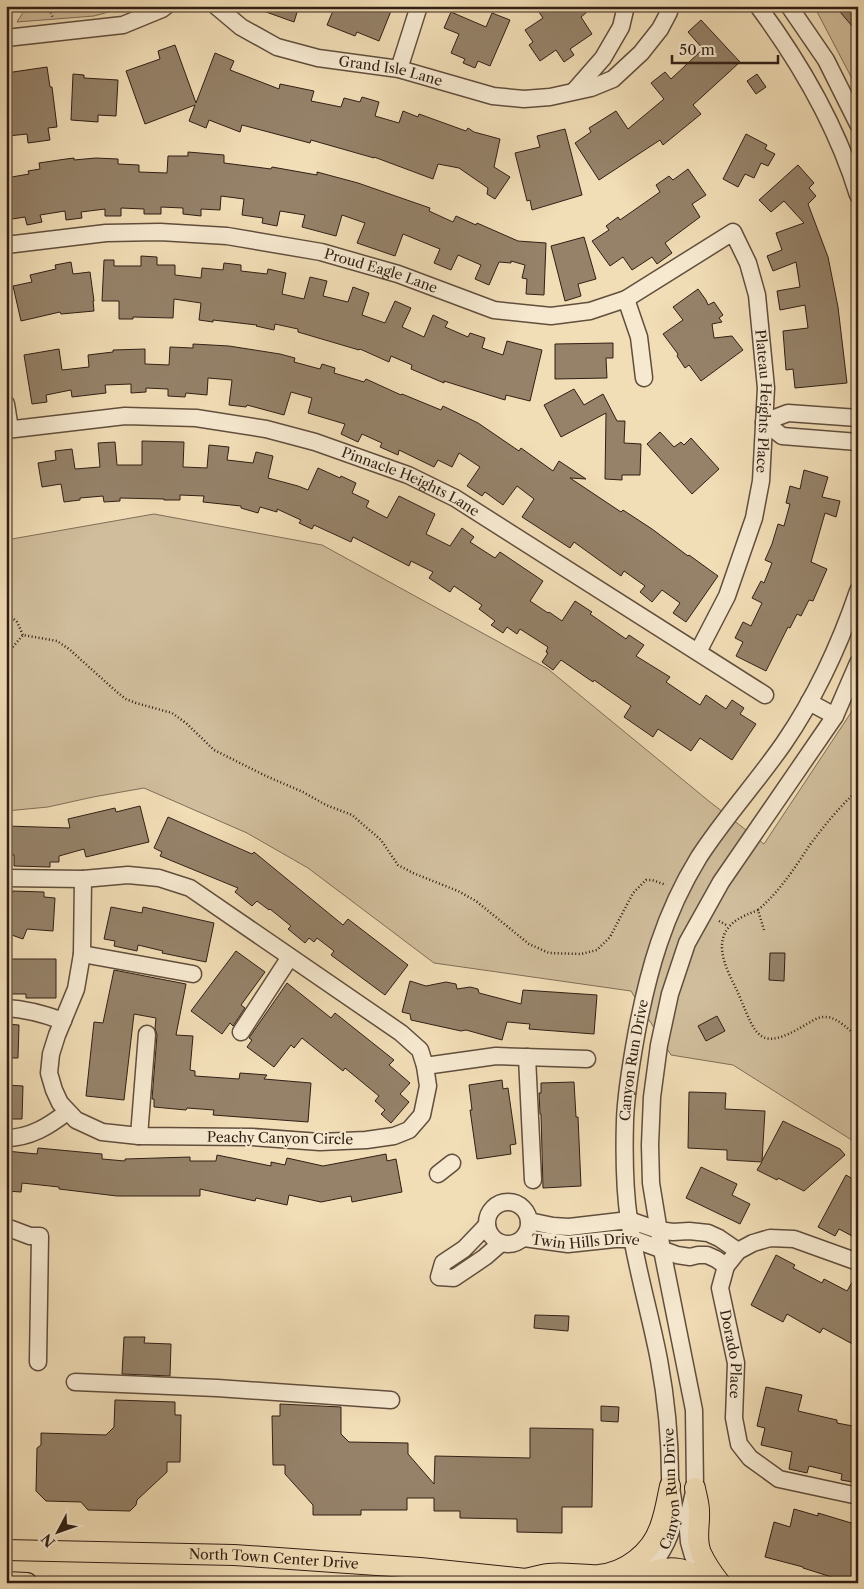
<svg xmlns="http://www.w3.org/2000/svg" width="864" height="1589" viewBox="0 0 864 1589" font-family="'Libre Caslon Text',serif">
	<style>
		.green { fill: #d0bd9b; stroke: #806e58 }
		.building { fill: #958269; stroke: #311f15 }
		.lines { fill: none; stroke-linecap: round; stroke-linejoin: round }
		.minor-casing { stroke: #614e3d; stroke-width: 19 }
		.major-casing { stroke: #311f15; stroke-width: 22 }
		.path { stroke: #311f15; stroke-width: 2.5; stroke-dasharray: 1 2.5; stroke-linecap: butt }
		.minor { stroke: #f6e9d0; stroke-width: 16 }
		.major { stroke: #f1ddb6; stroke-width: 20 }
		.labels { text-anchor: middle; stroke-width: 4; stroke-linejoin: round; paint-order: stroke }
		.street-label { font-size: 14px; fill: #311f15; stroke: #f6e9d0 }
	</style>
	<rect width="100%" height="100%" fill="#f1ddb6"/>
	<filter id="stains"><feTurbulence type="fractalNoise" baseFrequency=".004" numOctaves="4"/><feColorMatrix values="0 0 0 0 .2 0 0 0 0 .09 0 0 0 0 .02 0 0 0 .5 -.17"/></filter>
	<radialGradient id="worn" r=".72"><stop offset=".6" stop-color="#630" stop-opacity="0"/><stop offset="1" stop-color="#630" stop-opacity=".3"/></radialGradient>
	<g class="green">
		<polygon points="27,6 130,6 94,16 17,22"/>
		<polygon points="814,6 858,6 858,90"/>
		<polygon points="154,514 322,545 548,669 710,802 764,844 858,702 858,1144 733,1065 671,1055 631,991 434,963 308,868 247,833 144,788 93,797 48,807 6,811 6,540"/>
	</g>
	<g class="building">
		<polygon points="255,6 299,6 294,22 255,8"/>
		<polygon points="335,6 393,6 379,41 357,32 355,36 327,25"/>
		<polygon points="535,6 594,6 581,17 592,34 570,49 574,55 564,62 556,50 540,61 529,45 533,42 525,30 543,18"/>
		<polygon points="835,6 858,6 858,33"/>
		<polygon points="451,12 486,27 492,13 510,20 490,66 478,61 475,68 463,63 465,59 451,53 459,34 444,28"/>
		<polygon points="701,20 740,62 693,105 701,114 663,145 660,140 599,180 575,143 591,132 589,128 616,111 628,129 664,99 651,83 665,72 671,79 703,49 688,32"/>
		<polygon points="175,45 196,103 215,53 234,61 230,70 279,89 280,84 314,91 311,101 341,107 344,98 360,102 362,97 379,102 375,116 399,123 403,111 418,117 419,114 466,131 468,128 474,132 500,139 494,167 510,177 495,199 487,194 488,188 459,168 438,164 433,179 374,157 374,158 311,140 310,143 242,125 240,132 209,120 206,128 189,121 195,105 145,124 126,71 160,59 158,51"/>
		<polygon points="47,67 50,87 52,87 57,127 48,128 50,140 28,143 27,134 8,136 6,126 6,73"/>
		<polygon points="73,74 84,75 84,78 118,80 116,116 98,115 98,122 71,120"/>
		<polygon points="757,74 766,87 756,94 747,81"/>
		<polygon points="565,129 582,195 532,210 530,200 527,201 515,153 540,147 537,136"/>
		<polygon points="746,134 767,145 765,149 775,154 768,166 761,163 754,178 745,174 738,187 723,179"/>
		<polygon points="188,152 224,155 224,163 271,169 272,167 317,175 317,172 358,183 430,208 429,211 453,222 456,216 476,225 477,223 518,241 546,243 544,295 526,294 527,279 522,278 525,265 511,261 511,263 499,262 489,285 475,279 481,265 458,255 451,270 434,263 440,249 403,234 395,256 357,243 365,223 342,215 336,236 302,227 305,215 280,211 277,226 262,223 263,218 242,215 244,199 221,196 220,210 201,209 201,216 183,214 183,208 161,207 161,214 144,214 144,209 121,208 121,216 105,216 105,209 81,212 82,218 66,220 65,211 40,215 42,222 27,225 25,217 6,220 6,178 29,174 28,171 40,169 39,163 66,159 74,158 74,160 96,158 118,159 118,164 139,165 139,172 167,173 168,156 188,156"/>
		<polygon points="798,165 814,183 809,188 816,196 808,204 828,257 838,307 847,383 795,388 793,369 786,370 783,331 808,328 805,305 780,310 777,291 800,287 796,262 773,271 767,256 782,250 776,233 804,223 784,201 771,212 759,200"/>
		<polygon points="688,169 706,195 692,204 700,217 665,243 672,253 657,264 652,257 632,270 623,257 610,266 592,241 609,230 606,226 618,217 620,220 660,192 656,185 669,176 673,180"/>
		<polygon points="584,237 596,279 578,284 581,296 565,301 551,246"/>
		<polygon points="141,256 157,257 157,265 175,265 175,275 201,278 202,268 223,270 224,263 241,265 241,271 267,274 268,269 286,273 282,294 304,299 310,277 327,281 323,296 348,302 353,287 369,293 362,315 385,323 395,301 411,308 402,327 424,337 433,315 448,322 445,327 468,337 470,333 485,338 482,348 503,355 507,341 542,350 530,401 506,395 505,400 444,381 444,383 411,369 412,365 391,356 389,362 360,349 359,350 298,332 298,329 275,324 274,330 256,326 257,325 213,320 213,322 199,320 201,303 174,299 173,318 133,317 133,319 119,319 119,301 102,301 104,260 114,260 114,266 141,266"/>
		<polygon points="71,262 73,274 90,272 94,301 93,301 94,311 61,314 60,312 21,321 13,286 32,282 30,275 56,269 55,265"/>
		<polygon points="698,289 706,300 708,305 714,302 723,315 719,318 722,322 712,324 714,338 732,336 743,350 701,381 689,365 685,368 677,356 678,354 663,334 683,320 673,307"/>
		<polygon points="613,343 613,358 606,358 607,378 555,379 555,344"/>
		<polygon points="193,344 229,346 280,354 295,358 294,362 320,369 322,364 335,368 334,373 364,382 366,379 401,395 402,394 441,410 443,406 478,423 519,451 521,448 553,471 559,461 586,479 570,478 621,512 623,510 652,529 688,556 689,555 718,576 686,622 673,613 680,603 662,590 652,602 640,592 645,586 624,571 621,576 574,542 570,548 522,517 534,499 517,486 503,505 485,492 482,496 467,486 480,467 459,453 452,467 438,460 434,467 399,450 398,455 380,447 382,443 362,434 358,442 341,434 345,424 308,413 312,398 291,392 284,415 247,405 246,407 229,405 232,380 208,378 207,395 186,393 185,397 168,396 168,389 146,388 146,392 131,393 131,384 105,385 106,393 72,397 71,390 46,395 47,402 32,404 24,355 59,349 62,370 89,367 88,355 113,352 113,350 145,349 145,364 169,365 170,347 193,348"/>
		<polygon points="574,389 584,405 603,394 617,421 625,421 624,443 641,444 640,475 622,475 622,480 605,479 606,413 561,437 544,405"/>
		<polygon points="660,432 674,447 681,442 684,445 691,438 719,469 692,494 647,444"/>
		<polygon points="142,441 184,442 183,467 207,468 209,445 229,447 227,460 253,463 256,452 273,456 268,478 298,486 308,490 318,468 340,478 341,476 356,483 352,493 369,501 366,507 387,518 399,496 435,514 426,534 450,546 462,528 474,537 470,542 495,558 500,552 543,581 530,601 548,613 549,612 562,621 575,601 592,612 590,614 626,639 629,635 644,645 636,656 670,677 666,682 700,705 706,695 726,709 732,700 744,708 740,714 756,724 732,760 700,738 691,751 658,729 653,737 624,717 631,706 594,680 593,682 561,660 553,670 542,662 548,653 546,652 548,647 520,629 517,634 507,627 503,633 491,625 495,621 479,609 482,605 454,586 450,592 429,578 433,572 411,561 409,566 353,537 351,542 314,525 312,529 299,523 301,520 277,509 277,512 260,507 258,513 241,508 241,506 203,502 204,496 180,495 180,500 164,500 164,499 120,498 120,501 104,502 103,496 80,498 80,500 64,502 61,484 42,487 38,463 56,460 55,451 72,449 75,469 100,467 98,443 115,442 117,465 142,465"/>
		<polygon points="804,470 828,477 822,497 840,501 836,517 825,513 811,562 827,569 813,601 809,600 801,616 797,614 790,628 788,627 766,671 736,656 743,642 735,638 743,622 751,626 762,603 752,598 761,581 764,583 772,563 765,560 772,544 778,524 784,526 790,504 786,503 790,486 800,489"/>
		<polygon points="140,806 149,842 86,857 84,849 59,856 59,862 50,862 50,867 14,866 14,855 6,854 6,826 70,828 68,819 115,808 116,812"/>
		<polygon points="168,817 252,854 254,852 343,925 348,919 408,965 385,995 331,955 334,951 317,938 314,942 309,938 305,943 288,929 291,926 270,909 269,910 257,901 252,906 235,892 238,888 160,856 162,852 154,848"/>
		<polygon points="13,891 44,892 44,897 55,898 53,931 27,929 23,939 6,933 6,902 8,902"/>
		<polygon points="111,907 142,913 143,907 214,923 206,962 162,953 163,951 138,945 137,951 114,946 115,941 104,939"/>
		<polygon points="236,951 265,972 241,1005 245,1008 233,1026 230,1023 222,1034 191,1011"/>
		<polygon points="770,953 785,953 784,981 769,980"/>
		<polygon points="6,959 56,959 56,998 26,998 26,994 10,994 10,987 6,987"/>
		<polygon points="114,970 186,984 176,1035 193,1036 190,1070 195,1071 195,1076 239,1079 240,1073 267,1075 264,1079 311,1083 308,1122 213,1115 214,1110 187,1108 186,1110 154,1107 154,1099 152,1099 157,1035 155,1028 156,1018 134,1014 124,1100 86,1096 94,1022 103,1023"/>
		<polygon points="410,981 426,986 446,982 456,984 457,989 470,987 478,989 479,993 521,1004 523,990 597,995 594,1034 529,1029 530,1024 507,1022 502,1040 466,1030 461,1031 411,1020 410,1014 402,1012"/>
		<polygon points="287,983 331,1018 335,1013 394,1060 389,1065 410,1083 400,1094 409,1102 391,1123 381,1114 385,1110 375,1101 379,1096 345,1068 343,1071 302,1038 294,1048 291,1045 274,1067 247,1047 252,1040 249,1038"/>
		<polygon points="717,1016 725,1031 706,1041 698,1026"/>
		<polygon points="6,1024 19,1025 18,1058 6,1058"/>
		<polygon points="502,1080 503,1089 508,1088 516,1144 510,1145 511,1154 477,1159 470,1110 472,1110 469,1085"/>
		<polygon points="574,1082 576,1117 578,1117 581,1186 543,1188 541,1114 540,1114 539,1093 541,1093 541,1083"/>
		<polygon points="6,1085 23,1086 22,1119 6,1119"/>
		<polygon points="689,1092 726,1093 725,1109 765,1111 762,1161 783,1121 840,1149 845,1155 804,1191 778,1178 777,1180 757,1170 762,1162 727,1160 727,1150 688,1148"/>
		<polygon points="38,1148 102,1154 102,1159 125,1161 125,1159 190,1157 190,1161 216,1161 217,1155 271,1166 271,1162 285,1165 287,1158 323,1166 386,1154 387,1161 396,1159 402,1192 352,1202 351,1196 321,1202 289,1195 287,1205 256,1198 255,1201 200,1189 200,1196 117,1196 59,1189 59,1187 22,1183 21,1192 6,1191 6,1151 37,1154"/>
		<polygon points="701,1167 737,1184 732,1195 750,1204 740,1224 686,1198"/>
		<polygon points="846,1175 858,1182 858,1230 854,1237 839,1229 835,1236 818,1227"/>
		<polygon points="776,1255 795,1265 793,1268 822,1283 824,1279 847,1291 858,1272 858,1347 823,1328 820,1333 787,1314 783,1322 751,1305"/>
		<polygon points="535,1315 569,1316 568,1331 534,1328"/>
		<polygon points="124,1337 145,1337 144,1343 171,1344 170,1376 122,1374"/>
		<polygon points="766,1387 802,1395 798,1411 837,1420 837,1423 858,1427 858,1483 841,1480 842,1474 809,1466 807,1473 789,1469 792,1452 761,1445 765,1428 757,1426"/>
		<polygon points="115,1400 175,1402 175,1415 181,1415 180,1462 167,1462 167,1472 137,1500 136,1505 130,1511 88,1510 81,1502 46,1501 36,1491 37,1448 41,1445 41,1433 106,1435 114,1427"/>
		<polygon points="280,1404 341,1407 341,1434 349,1442 408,1443 408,1454 434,1484 435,1456 530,1458 530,1428 593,1429 592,1507 562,1507 562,1533 517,1532 517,1519 460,1518 460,1511 434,1511 434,1498 407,1498 407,1510 361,1510 361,1515 313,1515 313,1505 285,1474 285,1465 273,1465 272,1416 280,1416"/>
		<polygon points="601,1406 619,1407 618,1422 601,1421"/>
		<polygon points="794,1509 818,1516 818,1513 858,1525 858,1582 838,1577 838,1579 803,1568 803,1567 765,1557 774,1522 790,1527"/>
	</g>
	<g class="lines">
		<g class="minor-casing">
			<g id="minor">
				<path id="s1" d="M216,6L241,27L277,47L318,58L399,69L493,96L524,99L550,97L591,88L613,79L641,53L660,29L669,12V6"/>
				<path d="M758,6C801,64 837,126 858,195"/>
				<polyline points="789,6 826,60 858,124"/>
				<polyline points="6,38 123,25 162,9 166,6"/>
				<polyline points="399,69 419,6"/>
				<polyline points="575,90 603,58 621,27 626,6"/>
				<path id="s2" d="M6,245L106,233L160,232L227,236L321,252L398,274L494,310L551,316L590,311L626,299L733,232L748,263L757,295L766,388L761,481L754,518L727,596L698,652"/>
				<polyline points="626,299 639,337 644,378"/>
				<polyline points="6,404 10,429"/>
				<polyline points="858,418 788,413 764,422 782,436 858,442"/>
				<path id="s3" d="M6,430L125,416L196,418L266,429L315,442L408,475L455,498L765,695"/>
				<polyline points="809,702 835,716"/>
				<polygon points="128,875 159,878 190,888 401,1033 420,1050 425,1066 428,1086 422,1115 409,1130 394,1136 366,1140 320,1142 252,1137 139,1136 102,1132 76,1120 60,1103 54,1090 49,1073 51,1054 57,1035 76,989 82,954 83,879"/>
				<polyline points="6,878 83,879"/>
				<polyline points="82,954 193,974"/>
				<path d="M6,1008C27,1009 44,1014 63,1021"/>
				<polyline points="241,1032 290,957"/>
				<polyline points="527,1057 533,1180"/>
				<polyline points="425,1066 496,1056 587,1059"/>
				<polyline points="139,1136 147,1034"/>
				<path d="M6,1138C30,1138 49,1126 67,1112"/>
				<polyline points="438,1174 452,1163"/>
				<circle cx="508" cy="1223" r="21"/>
				<polyline points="529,1221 553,1226 569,1227 629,1220 658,1230 673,1232 689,1231 708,1233 719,1238 738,1251"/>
				<polyline points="487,1225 464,1249 443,1263 439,1277 454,1278 485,1257 501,1243"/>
				<polyline points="6,1227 30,1236 40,1236 38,1362"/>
				<path id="s4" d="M524,1238L568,1244L615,1239H633L677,1255L690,1257L698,1255H707L716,1259L726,1266"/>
				<path id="s5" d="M858,1262L794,1239L770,1238L753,1243L738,1251L726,1266L720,1288L736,1363L734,1418L739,1444L750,1458L779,1479L858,1496"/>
				<polyline points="75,1382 217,1388 391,1400"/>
				<polyline points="693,1556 689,1542 688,1530 689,1513 695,1488 694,1410 662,1250 651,1183 650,1145 652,1097 659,1045 670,994 687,943 721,882 835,716 858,663"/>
				<path id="s6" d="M646,1574C658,1558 669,1542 673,1523C677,1507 670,1492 670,1476C670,1437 666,1398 659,1360C650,1313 636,1267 629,1220C624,1186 624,1154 625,1120C626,1092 631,1064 636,1036C648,971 664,914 699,857C725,817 757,782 784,743C816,696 840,644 858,591"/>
			</g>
		</g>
		<g class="major-casing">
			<g id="major">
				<path d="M695,1488C696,1495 699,1503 699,1511C700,1525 695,1539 701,1553C706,1564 713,1574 720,1583"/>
				<path id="s7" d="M6,1550L234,1555L420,1568L526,1579L538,1583"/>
				<path d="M526,1579C534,1577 541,1575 549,1574C565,1572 582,1576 599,1575C626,1572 651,1553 660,1527C665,1514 667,1500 670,1486"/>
				<polyline points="6,1582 27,1583"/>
				<path d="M635,1583C653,1564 686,1563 704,1583"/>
			</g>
		</g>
		<g class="path">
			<polyline points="48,6 53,18"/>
			<polyline points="6,612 17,622 23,635"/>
			<polyline points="6,655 23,635 57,641 69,649 118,693 126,699 136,703 172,713 186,723 214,750 266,776 303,792 326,805 352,815 381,840 398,865 413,873 458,891 476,901 529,944 549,953 581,954 597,950 610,937 633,893 646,880 652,880 666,885"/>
			<path d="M758,910C741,917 724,923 722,944C721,962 732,979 739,995C756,1036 759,1053 805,1025C811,1022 818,1016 826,1017C837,1017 849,1030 858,1037"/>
			<polyline points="719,921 728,926"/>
			<path d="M764,930L758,910C780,891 794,869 809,846C824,826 839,807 858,790"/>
		</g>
		<use href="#minor" class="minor"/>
		<use href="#major" class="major"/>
	</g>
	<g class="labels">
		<g class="street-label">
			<text dy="5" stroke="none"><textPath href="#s1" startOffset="190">Grand Isle Lane</textPath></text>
			<text dy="5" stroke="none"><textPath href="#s2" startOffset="380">Proud Eagle Lane</textPath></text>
			<text dy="5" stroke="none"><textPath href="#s2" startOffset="935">Plateau Heights Place</textPath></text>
			<text dy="5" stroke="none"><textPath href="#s3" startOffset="416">Pinnacle Heights Lane</textPath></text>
			<text dy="5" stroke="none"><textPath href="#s6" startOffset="526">Canyon Run Drive</textPath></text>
			<text transform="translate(280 1138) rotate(1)" y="5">Peachy Canyon Circle</text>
			<text dy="5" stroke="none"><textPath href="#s4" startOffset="62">Twin Hills Drive</textPath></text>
			<text dy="5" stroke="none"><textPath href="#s5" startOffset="236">Dorado Place</textPath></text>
			<text dy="5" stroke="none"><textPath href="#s6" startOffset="92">Canyon Run Drive</textPath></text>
			<text dy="5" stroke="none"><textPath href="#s7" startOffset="268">North Town Center Drive</textPath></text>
		</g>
	</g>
	<rect width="864" height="1589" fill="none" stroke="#f1ddb6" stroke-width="25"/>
	<rect x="8" y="8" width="849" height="1574" fill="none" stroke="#311f15" stroke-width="2.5"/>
	<rect x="12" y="12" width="839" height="1564" fill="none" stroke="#311f15"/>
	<g transform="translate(58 1532) rotate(229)" stroke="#f6e9d0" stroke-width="4" paint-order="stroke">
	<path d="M0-4L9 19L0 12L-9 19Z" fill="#311f15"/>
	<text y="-8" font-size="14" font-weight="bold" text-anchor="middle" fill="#311f15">N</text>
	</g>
	<path d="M672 55v8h106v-8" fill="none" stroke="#311f15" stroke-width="2.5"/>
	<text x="679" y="55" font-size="15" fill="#311f15" stroke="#f6e9d0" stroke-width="4" paint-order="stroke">50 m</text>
	<rect width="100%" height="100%" filter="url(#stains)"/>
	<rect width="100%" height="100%" fill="url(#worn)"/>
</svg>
